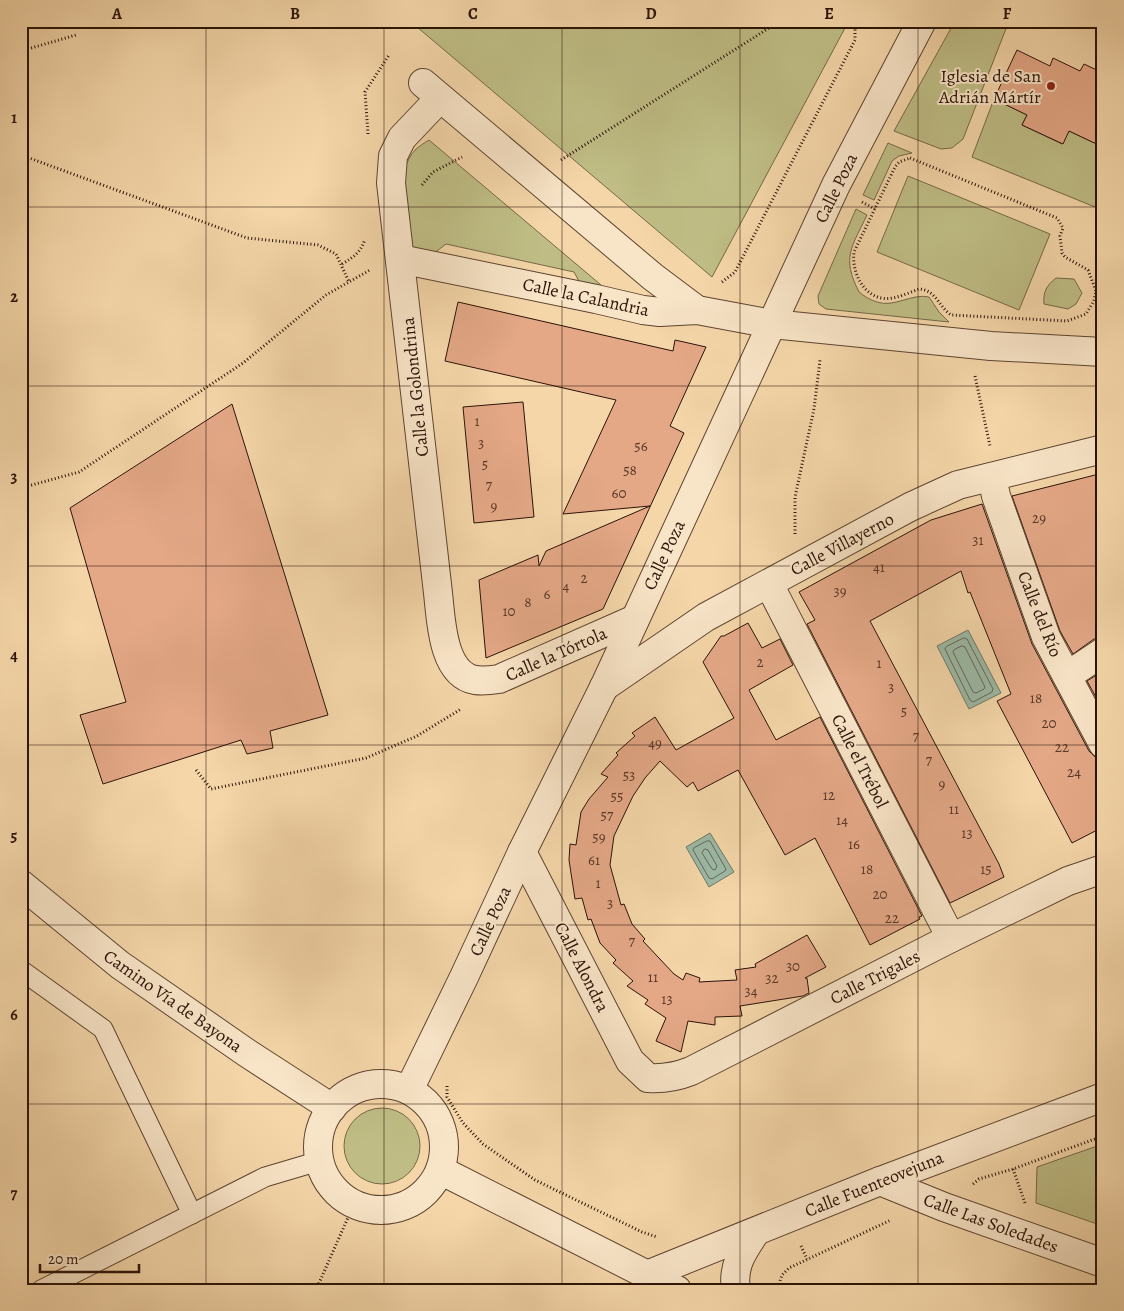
<svg xmlns="http://www.w3.org/2000/svg" width="1124" height="1311" viewBox="0 0 1124 1311" font-family="Alegreya,serif">
	<style>
		.green { fill: #bfbd85; stroke: #766846 }
		.water { fill: #9cb9a6; stroke: #6f7767 }
		.lines { fill: none; stroke-linecap: round; stroke-linejoin: round }
		.shore { stroke: #646657; stroke-width: 1 }
		.building { fill: #e4a887; stroke: #2c1308 }
		.service-casing { stroke: #5e4430; stroke-width: 21 }
		.minor-casing { stroke: #5e4430; stroke-width: 30 }
		.path { stroke: #2c1308; stroke-width: 3; stroke-dasharray: 1 2.5; stroke-linecap: butt }
		.service { stroke: #f8e4c7; stroke-width: 19 }
		.minor { stroke: #f8e4c7; stroke-width: 28 }
		.grid { fill: none; stroke: #2c1308; stroke-width: 1; stroke-opacity: 0.55 }
		.poi-dot { fill: #8f2418; stroke: #f8e4c7; stroke-width: 2 }
		.labels { text-anchor: middle; stroke-width: 4; stroke-linejoin: round; paint-order: stroke }
		.number-label { font-size: 15px; fill: #5a3828 }
		.poi-label { font-size: 18px; fill: #2c1308; stroke: #f8e4c7; text-anchor: end }
		.street-label { font-size: 18px; fill: #2c1308; stroke: #f8e4c7 }
		.neatline { fill: none; stroke: #2c1308; stroke-width: 2 }
		.grid-label { font-size: 16px; text-anchor: middle; font-weight: bold; fill: #2c1308 }
	</style>
	<rect width="100%" height="100%" fill="#f4d6a9"/>
	<filter id="stains"><feTurbulence type="fractalNoise" baseFrequency=".004" numOctaves="4"/><feColorMatrix values="0 0 0 0 .2 0 0 0 0 .09 0 0 0 0 .02 0 0 0 .5 -.17"/></filter>
	<radialGradient id="worn" r=".72"><stop offset=".6" stop-color="#630" stop-opacity="0"/><stop offset="1" stop-color="#630" stop-opacity=".3"/></radialGradient>
	<g class="green">
		<polygon points="410,21 838,21 845,28 712,277"/>
		<polygon points="955,21 1007,21 1007,26 963,139 952,148 941,149 894,131"/>
		<polygon points="994,99 1027,115 1022,125 1062,144 1069,131 1103,147 1103,190 1095,207 972,157"/>
		<path d="M429,140L607,290L581,285L574,272L446,244L433,254L415,250L410,244C406,214 393,173 416,149C420,146 424,143 429,140Z"/>
		<polygon points="888,143 912,153 899,156 892,161 874,200 863,195"/>
		<polygon points="908,176 1050,234 1019,310 877,252"/>
		<path d="M856,209L867,215C852,247 841,257 859,292C864,296 870,300 877,302C894,308 912,293 929,297L939,312L949,322L826,309L819,304L818,296Z"/>
		<path d="M1056,278L1074,279L1082,293L1076,304L1068,309L1044,304C1043,292 1046,286 1056,278Z"/>
		<circle cx="382" cy="1146" r="38"/>
		<polygon points="1103,1144 1103,1226 1036,1203 1037,1167"/>
	</g>
	<g class="water">
		<polygon points="968,630 1001,693 969,709 937,646"/>
		<polygon points="710,833 734,872 709,887 686,847"/>
	</g>
	<g class="lines">
		<g class="shore">
			<polygon points="964,638 967,639 993,689 992,692 973,702 970,700 945,649 946,647"/>
			<polygon points="962,646 965,647 985,687 984,689 976,693 973,692 953,652 954,650"/>
			<polygon points="707,841 710,841 726,869 725,871 712,879 709,878 693,850 694,848"/>
			<polygon points="705,849 708,850 717,866 715,870 712,869 702,853"/>
		</g>
	</g>
	<g class="building">
		<polygon points="1017,50 1050,66 1053,58 1080,71 1084,64 1103,73 1103,147 1069,131 1063,144 1022,125 1027,115 994,99"/>
		<polygon points="458,302 673,351 675,340 706,347 670,426 684,433 603,609 486,658 479,580 538,555 539,566 546,551 650,506 563,514 616,400 445,361"/>
		<polygon points="523,402 534,517 474,523 463,407"/>
		<polygon points="232,404 328,715 270,731 273,748 247,754 241,740 103,784 80,715 126,702 70,508"/>
		<polygon points="1103,473 1103,636 1094,639 1073,654 1060,631 1012,496"/>
		<polygon points="982,504 1032,644 1089,751 1095,757 1103,760 1103,827 1072,843 997,701 1011,694 970,592 968,593 961,571 870,621 999,864 1004,877 950,903 807,624 815,620 799,592 931,520"/>
		<polygon points="748,623 762,648 780,639 793,665 749,690 776,740 820,717 922,916 919,917 920,919 870,945 815,838 785,855 738,770 698,791 693,782 687,787 660,761 645,778 633,796 614,836 610,865 621,905 624,904 632,924 645,939 643,941 674,974 683,980 686,973 700,978 699,982 737,980 735,970 756,967 755,964 807,935 826,967 805,978 807,978 809,993 803,996 740,1006 742,1016 715,1017 715,1025 688,1021 681,1052 656,1041 666,1018 645,1004 648,1000 627,986 633,981 613,963 616,960 600,943 591,919 588,920 582,898 575,899 569,860 570,844 576,845 581,812 589,799 608,777 601,774 618,755 616,753 635,736 632,733 655,717 676,750 734,718 703,662 721,636 724,636"/>
		<polygon points="1103,671 1103,710 1087,681"/>
	</g>
	<g class="lines">
		<g class="service-casing">
			<g id="service">
				<polyline points="21,970 103,1029 192,1214"/>
				<polyline points="41,1290 265,1177 319,1161"/>
			</g>
		</g>
		<g class="minor-casing">
			<g id="minor">
				<polyline points="423,83 653,277 697,310"/>
				<path d="M440,98L402,138L393,156L391,183L438,593C441,619 442,674 475,680C483,681 492,680 499,679L635,619"/>
				<polyline points="400,259 596,299 643,310 660,312 697,310 772,324 991,346 1103,352"/>
				<polyline points="992,477 996,496 1046,637 1103,744"/>
				<polyline points="769,584 951,938"/>
				<polyline points="1067,676 1103,652"/>
				<polyline points="604,687 706,617 910,507 958,485 1103,449"/>
				<path d="M522,852L630,1061L648,1078C664,1079 676,1077 691,1071L951,938L1068,881L1103,869"/>
				<polyline points="21,884 120,965 247,1053 332,1108"/>
				<circle cx="381" cy="1147" r="63"/>
				<polyline points="409,1090 464,977 522,852 604,687 836,185 922,21"/>
				<polyline points="440,1170 677,1290"/>
				<polyline points="880,1181 944,1207 1103,1263"/>
				<polyline points="647,1275 880,1181 1103,1097"/>
				<path d="M736,1290C732,1266 743,1251 755,1233"/>
			</g>
		</g>
		<g class="path">
			<polyline points="21,51 76,35"/>
			<polyline points="368,134 365,92 389,55"/>
			<polyline points="21,155 247,238 318,245 336,254 349,282"/>
			<path d="M910,158L1057,218L1063,228L1060,236L1062,253L1065,257L1088,270L1096,291L1094,301L1086,314L1067,321L951,315C939,307 936,290 919,289C911,292 902,296 893,298C867,303 851,275 854,252L895,167L899,162Z"/>
			<polyline points="561,160 780,21"/>
			<polyline points="422,185 433,172 462,157"/>
			<polyline points="862,202 875,209"/>
			<path d="M342,264C354,257 361,252 365,239"/>
			<polyline points="722,282 735,272 855,40 855,28 849,21"/>
			<polyline points="975,376 990,446"/>
			<polyline points="21,488 79,472 243,363 326,295 370,270"/>
			<polyline points="795,534 795,497 814,409 820,360"/>
			<polyline points="196,770 211,789 366,758 417,736 461,709"/>
			<polyline points="447,1086 447,1097 463,1123 483,1144 535,1180 642,1232 657,1237"/>
			<polyline points="1013,1169 1025,1203"/>
			<polyline points="973,1184 979,1179 1013,1169 1103,1136"/>
			<polyline points="801,1246 807,1259"/>
			<polyline points="316,1290 354,1204"/>
			<polyline points="783,1290 779,1284 782,1275 789,1268 891,1220"/>
		</g>
		<use href="#service" class="service"/>
		<use href="#minor" class="minor"/>
	</g>
	<path class="grid" d="M206,21V1290M384,21V1290M562,21V1290M740,21V1290M918,21V1290M21,207H1103M21,386H1103M21,566H1103M21,745H1103M21,925H1103M21,1104H1103"/>
	<circle class="poi-dot" cx="1051" cy="86" r="5"/>
	<g class="labels">
		<g class="number-label">
			<text x="477" y="426">1</text>
			<text x="481" y="448">3</text>
			<text x="641" y="451">56</text>
			<text x="485" y="469">5</text>
			<text x="630" y="475">58</text>
			<text x="489" y="490">7</text>
			<text x="619" y="498">60</text>
			<text x="494" y="511">9</text>
			<text x="1039" y="523">29</text>
			<text x="978" y="545">31</text>
			<text x="879" y="572">41</text>
			<text x="584" y="583">2</text>
			<text x="566" y="591">4</text>
			<text x="840" y="596">39</text>
			<text x="547" y="599">6</text>
			<text x="528" y="607">8</text>
			<text x="509" y="616">10</text>
			<text x="760" y="667">2</text>
			<text x="879" y="668">1</text>
			<text x="891" y="692">3</text>
			<text x="1036" y="703">18</text>
			<text x="904" y="716">5</text>
			<text x="1049" y="728">20</text>
			<text x="916" y="741">7</text>
			<text x="655" y="748">49</text>
			<text x="1062" y="752">22</text>
			<text x="929" y="765">7</text>
			<text x="1074" y="777">24</text>
			<text x="629" y="780">53</text>
			<text x="942" y="789">9</text>
			<text x="829" y="800">12</text>
			<text x="617" y="801">55</text>
			<text x="954" y="814">11</text>
			<text x="607" y="820">57</text>
			<text x="842" y="825">14</text>
			<text x="967" y="838">13</text>
			<text x="599" y="842">59</text>
			<text x="854" y="849">16</text>
			<text x="594" y="865">61</text>
			<text x="867" y="874">18</text>
			<text x="986" y="874">15</text>
			<text x="598" y="888">1</text>
			<text x="880" y="899">20</text>
			<text x="610" y="908">3</text>
			<text x="892" y="923">22</text>
			<text x="632" y="946">7</text>
			<text x="793" y="971">30</text>
			<text x="653" y="982">11</text>
			<text x="772" y="983">32</text>
			<text x="751" y="996">34</text>
			<text x="667" y="1004">13</text>
		</g>
		<g class="poi-label">
			<text x="1041" y="82">Iglesia de San<tspan x="1041" dy="21">Adrián Mártír</tspan></text>
		</g>
		<g class="street-label">
			<text transform="translate(836 188) rotate(-64)" y="6">Calle Poza</text>
			<text transform="translate(586 297) rotate(12)" y="6">Calle la Calandria</text>
			<text transform="translate(415 387) rotate(-96)" y="6">Calle la Golondrina</text>
			<text transform="translate(842 544) rotate(-28)" y="6">Calle Villayerno</text>
			<text transform="translate(664 555) rotate(-65)" y="6">Calle Poza</text>
			<text transform="translate(1040 614) rotate(68)" y="6">Calle del Río</text>
			<text transform="translate(556 654) rotate(-24)" y="6">Calle la Tórtola</text>
			<text transform="translate(860 761) rotate(63)" y="6">Calle el Trébol</text>
			<text transform="translate(490 921) rotate(-65)" y="6">Calle Poza</text>
			<text transform="translate(582 967) rotate(63)" y="6">Calle Alondra</text>
			<text transform="translate(875 977) rotate(-27)" y="6">Calle Trigales</text>
			<text transform="translate(173 1001) rotate(35)" y="6">Camino Vía de Bayona</text>
			<text transform="translate(874 1184) rotate(-22)" y="6">Calle Fuenteovejuna</text>
			<text transform="translate(991 1223) rotate(20)" y="6">Calle Las Soledades</text>
		</g>
	</g>
	<rect width="1124" height="1311" fill="none" stroke="#f4d6a9" stroke-width="55"/>
	<path d="M40 1264v8h99v-8" fill="none" stroke="#2c1308" stroke-width="2.5"/>
	<text x="48" y="1264" font-size="15" fill="#2c1308" stroke="#f8e4c7" stroke-width="4" paint-order="stroke">20 m</text>
	<rect x="28" y="28" width="1068" height="1256" class="neatline"/>
	<g class="grid-label">
		<text x="117" y="19">A</text>
		<text x="295" y="19">B</text>
		<text x="473" y="19">C</text>
		<text x="651" y="19">D</text>
		<text x="829" y="19">E</text>
		<text x="1007" y="19">F</text>
		<text x="14" y="123">1</text>
		<text x="14" y="302">2</text>
		<text x="14" y="482">3</text>
		<text x="14" y="661">4</text>
		<text x="14" y="841">5</text>
		<text x="14" y="1020">6</text>
		<text x="14" y="1199">7</text>
	</g>
	<rect width="100%" height="100%" filter="url(#stains)"/>
	<rect width="100%" height="100%" fill="url(#worn)"/>
</svg>
